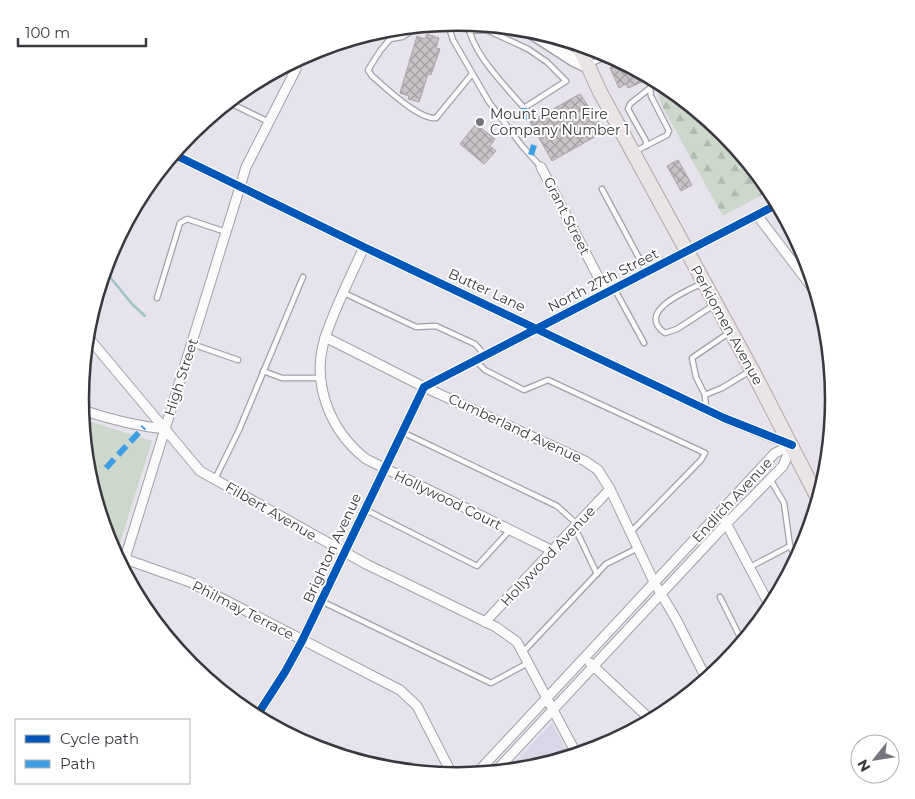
<svg xmlns="http://www.w3.org/2000/svg" width="915" height="799" viewBox="0 0 915 799" font-family="Montserrat,sans-serif">
	<style>
		.built { fill: #dad5e7 }
		.green { fill: #ccd8cb }
		.forest { fill: url(#forest-firs) }
		.lines { fill: none; stroke-linecap: round; stroke-linejoin: round }
		.stream { stroke: #9fc4c8; stroke-width: 2.5 }
		.building { fill: url(#building-cross-hatch); stroke: #a9a4a7 }
		.service-casing { stroke: #a2a0a7; stroke-width: 7 }
		.minor-casing { stroke: #a2a0a7; stroke-width: 11 }
		.secondary-casing { stroke: #a2a0a7; stroke-width: 15 }
		.primary-casing { stroke: #b0a4a6; stroke-width: 16 }
		.service { stroke: #fbfbfc; stroke-width: 4.5 }
		.minor { stroke: #fbfbfc; stroke-width: 9 }
		.secondary { stroke: #fbfbfc; stroke-width: 12 }
		.primary { stroke: #eae4e4; stroke-width: 14 }
		.quiet { stroke: #3e9ee3; stroke-width: 6; stroke-dasharray: 12 6; stroke-linecap: butt }
		.cycleway-casing { stroke: #fff; stroke-width: 11 }
		.cycleway { stroke: #0057b8; stroke-width: 8 }
		.poi-dot { fill: #76747c; stroke: #fff; stroke-width: 2 }
		.labels { text-anchor: middle; stroke-width: 4; stroke-linejoin: round; paint-order: stroke }
		.poi-label { font-size: 14px; fill: #3a383f; stroke: #fff; text-anchor: start }
		.street-label { font-size: 14px; fill: #3a383f; stroke: #fff }
		.rim { fill: none; stroke: #3a383f; stroke-width: 2.5 }
	</style>
	<defs>
		<pattern id="forest-firs" width="22" height="20" patternUnits="userSpaceOnUse" patternTransform="scale(1.25)"><rect width="22" height="20" fill="#ccd8cb"/><path d="M5 1l3.5 6h-7zM16 11l3.5 6h-7z" fill="#b0baaf"/></pattern>
		<pattern id="building-cross-hatch" width="8" height="8" patternUnits="userSpaceOnUse" patternTransform="scale(1.25)"><rect width="8" height="8" fill="#c8c3c6"/><path d="M0 0l8 8M0 8l8-8" fill="none" stroke="#a39fa2"/></pattern>
	</defs>
	<rect width="100%" height="100%" fill="#e6e3ed"/>
	<polygon class="built" points="552,723 570,758 531,769 505,772"/>
	<polygon class="green" points="82,419 152,441 116,556 109,543 88,473"/>
	<polygon class="forest" points="660,82 667,86 724,133 771,190 723,216 663,108 657,91"/>
	<g class="lines">
		<polyline class="stream" points="105,271 132,304 145,316"/>
	</g>
	<g class="building">
		<polygon points="427,34 439,38 436,48 440,49 431,75 428,74 419,102 408,99 409,96 400,93 417,36 425,39"/>
		<polygon points="622,62 651,78 628,88 626,84 619,88 610,68"/>
		<polygon points="580,94 605,131 552,161 530,122"/>
		<polygon points="476,124 495,139 490,146 496,151 484,164 460,144"/>
		<polygon points="678,160 692,185 681,191 667,166"/>
	</g>
	<g class="lines">
		<g class="service-casing">
			<g id="service">
				<path d="M468,23C471,53 505,85 524,108L566,81L547,62L528,49L487,30L469,31"/>
				<polyline points="448,24 453,40 489,102 522,146 541,167"/>
				<polyline points="383,30 390,39 402,37 417,28 448,26"/>
				<path d="M390,39L380,51L368,70L372,76C385,87 419,120 436,118L472,74"/>
				<polyline points="590,64 609,55"/>
				<polyline points="228,102 269,122"/>
				<polyline points="646,146 646,141 628,109 630,104 650,88 655,79"/>
				<polyline points="634,152 667,135 669,131 651,96 650,88"/>
				<polyline points="602,189 646,271"/>
				<path d="M703,283C686,291 635,312 665,333L677,329L714,305"/>
				<polyline points="614,288 644,343"/>
				<polyline points="344,293 416,327 436,326 475,344 484,354"/>
				<polyline points="157,298 180,223 187,219 226,232"/>
				<polyline points="192,344 238,360"/>
				<polyline points="476,361 485,370 524,390 548,380 705,453 701,460 631,532"/>
				<polyline points="263,371 282,378 320,378"/>
				<polyline points="705,395 722,388 750,371"/>
				<polyline points="706,409 705,395 696,377 692,358 730,332"/>
				<polyline points="402,432 557,506 577,524"/>
				<polyline points="215,479 239,430 303,277"/>
				<polyline points="770,479 784,503 790,546 797,560"/>
				<polyline points="366,510 477,566 510,530"/>
				<polyline points="575,528 597,574"/>
				<polyline points="750,567 790,546"/>
				<polyline points="720,597 743,643"/>
				<polyline points="321,601 491,683 528,663"/>
				<polyline points="523,652 606,564 638,548"/>
				<polyline points="703,673 729,660"/>
			</g>
		</g>
		<g class="minor-casing">
			<g id="minor">
				<polyline points="173,154 364,247 724,418 791,445"/>
				<polyline points="541,167 606,292"/>
				<polyline points="757,215 817,294"/>
				<path d="M364,247C351,276 336,305 326,335C310,381 329,430 366,459L553,551"/>
				<polyline points="87,336 200,471 366,564 496,627 517,642 577,755"/>
				<polyline points="325,337 424,387 585,461 598,470 610,489 654,582 676,619 707,680"/>
				<path d="M82,410C109,419 136,426 165,429"/>
				<polyline points="812,486 825,479"/>
				<polyline points="724,519 771,608"/>
				<polyline points="125,559 190,582 400,690 417,706 453,776"/>
				<polyline points="122,568 240,187 246,167 296,69 291,63"/>
				<polyline points="485,622 610,489"/>
				<polyline points="590,663 652,721"/>
				<polyline points="256,717 285,672 302,641 424,387 778,204"/>
				<polyline points="494,773 727,523 783,466 792,445"/>
				<polyline points="475,775 775,453 792,445"/>
			</g>
		</g>
		<g class="secondary-casing">
			<polyline id="secondary" points="526,29 574,60 587,66"/>
		</g>
		<g class="primary-casing">
			<polyline id="primary" points="578,44 600,92 752,370 819,500"/>
		</g>
		<use href="#service" class="service"/>
		<use href="#minor" class="minor"/>
		<use href="#secondary" class="secondary"/>
		<use href="#primary" class="primary"/>
		<g class="quiet">
			<polyline points="292,64 293,62"/>
			<polyline points="524,108 524,125"/>
			<polyline points="531,155 534,145"/>
			<polyline points="106,468 144,427"/>
		</g>
		<g class="cycleway-casing">
			<g id="cycleway">
				<polyline points="173,154 364,247 724,418 792,445"/>
				<polyline points="256,717 285,672 302,641 424,387 778,204"/>
			</g>
		</g>
		<use href="#cycleway" class="cycleway"/>
	</g>
	<circle class="poi-dot" cx="480" cy="122" r="5"/>
	<g class="labels">
		<g class="poi-label">
			<text x="490" y="119">Mount Penn Fire<tspan x="490" dy="16">Company Number 1</tspan></text>
		</g>
		<g class="street-label">
			<text transform="translate(567 216) rotate(63)" y="5">Grant Street</text>
			<text transform="translate(603 280) rotate(-27)" y="5">North 27th Street</text>
			<text transform="translate(487 290) rotate(25)" y="5">Butter Lane</text>
			<text transform="translate(727 325) rotate(61)" y="5">Perkiomen Avenue</text>
			<text transform="translate(181 377) rotate(-72)" y="5">High Street</text>
			<text transform="translate(515 428) rotate(25)" y="5">Cumberland Avenue</text>
			<text transform="translate(448 500) rotate(26)" y="5">Hollywood Court</text>
			<text transform="translate(732 500) rotate(-47)" y="5">Endlich Avenue</text>
			<text transform="translate(271 511) rotate(30)" y="5">Filbert Avenue</text>
			<text transform="translate(332 548) rotate(-65)" y="5">Brighton Avenue</text>
			<text transform="translate(548 556) rotate(-47)" y="5">Hollywood Avenue</text>
			<text transform="translate(243 610) rotate(27)" y="5">Philmay Terrace</text>
		</g>
	</g>
	<path d="M0 0H915V799H0ZM89 399a368 368 0 1 1 736 0a368 368 0 1 1-736 0Z" fill="#fff" fill-rule="evenodd"/>
	<path class="rim" d="M89 399a368 368 0 1 1 736 0a368 368 0 1 1-736 0Z"/>
	<rect x="15" y="719" width="175" height="65" fill="#ffffff" stroke="#b0afb2"/>
	<rect x="25" y="735" width="25" height="8" fill="#0057b8" stroke="#b0afb2"/>
	<text x="60" y="744" font-size="15" fill="#3a383f">Cycle path</text>
	<rect x="25" y="760" width="25" height="8" fill="#3e9ee3" stroke="#b0afb2"/>
	<text x="60" y="769" font-size="15" fill="#3a383f">Path</text>
	<g transform="translate(875 759) rotate(240)"><circle r="24" fill="#ffffff" stroke="#b0afb2"/>
	<path d="M0-4L9 19L0 12L-9 19Z" fill="#76747c"/>
	<text y="-8" font-size="14" font-weight="bold" text-anchor="middle" fill="#3a383f">N</text>
	</g>
	<path d="M18 38v8h128v-8" fill="none" stroke="#3a383f" stroke-width="2.5"/>
	<text x="25" y="38" font-size="15" fill="#3a383f" stroke="#ffffff" stroke-width="4" paint-order="stroke">100 m</text>
</svg>
